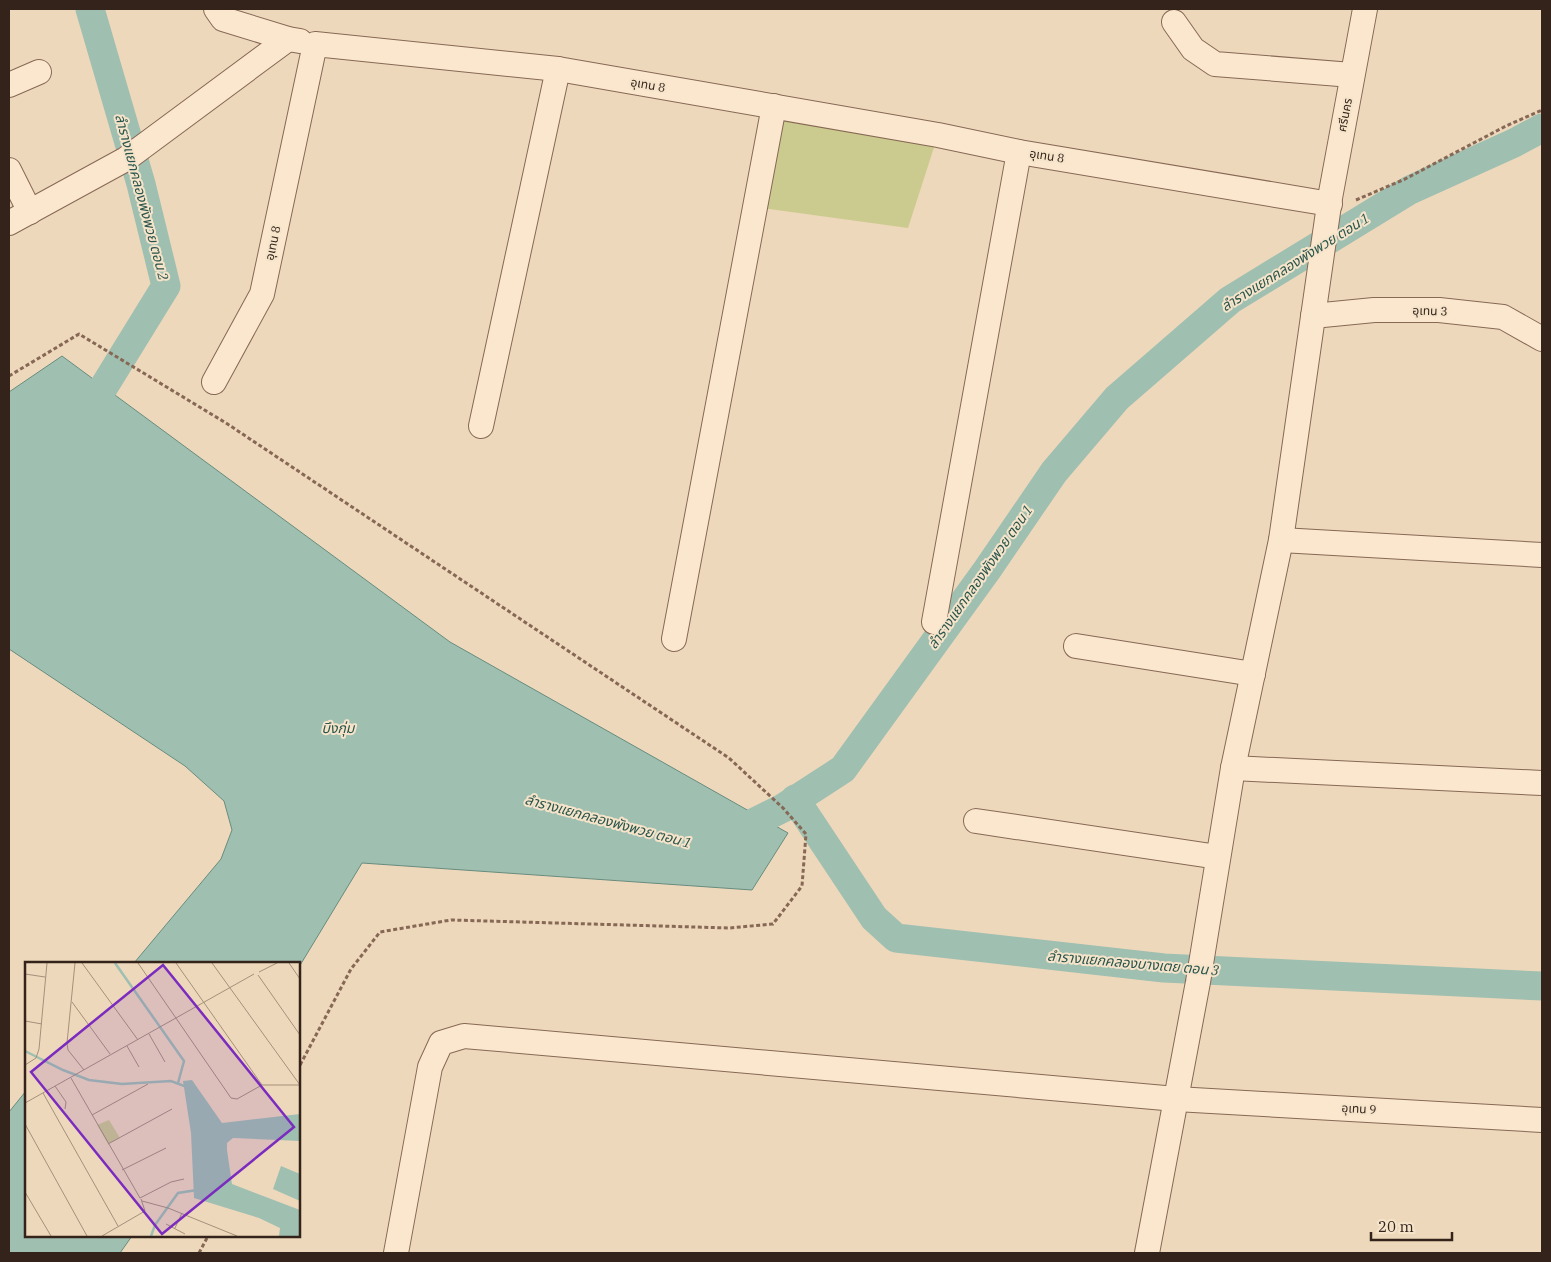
<svg xmlns="http://www.w3.org/2000/svg" width="1551" height="1262" viewBox="0 0 1551 1262" font-family="'IBM Plex Serif','Noto Sans Thai',serif">
	<style>
		.green { fill: #cccb8f }
		.water { fill: #9fbfb1; stroke: #678c7e }
		.lines { fill: none; stroke-linecap: round; stroke-linejoin: round }
		.canal { stroke: #9fbfb1; stroke-width: 29 }
		.street-casing { stroke: #866855; stroke-width: 26 }
		.path { stroke: #866855; stroke-width: 3; stroke-dasharray: 4 2.5; stroke-linecap: butt }
		.street { stroke: #fae7ce; stroke-width: 24 }
		.labels { text-anchor: middle; stroke-width: 4; stroke-linejoin: round; paint-order: stroke }
		.street-label { font-size: 12px; fill: #34231a; stroke: #f6e4ca }
		.water-label { font-size: 14px; font-style: italic; fill: #29554c; stroke: #f6e4ca }
		.inset-river { fill: none; stroke: #9fbfb1; stroke-width: 2.5 }
		.inset-road { fill: none; stroke: #a4907b; stroke-width: 1 }
		.view { fill: #7b2cbf; fill-opacity: 0.15; stroke: #7b2cbf; stroke-width: 2.5 }
		.inset-edge { fill: none; stroke: #34231a; stroke-width: 2.5 }
	</style>
	<rect width="100%" height="100%" fill="#eed8bb"/>
	<polygon class="green" points="774,106 938,135 908,228 754,207"/>
	<g class="water">
		<polygon points="62,356 450,642 788,833 752,890 362,863 299,967 299,963 134,963 221,859 232,830 224,801 185,766 9,649 9,392"/>
		<polygon points="26,1091 26,1236 132,1236 120,1253 9,1253 9,1112"/>
	</g>
	<g class="lines">
		<g class="canal">
			<polyline points="84,419 166,286 141,184 90,9"/>
			<polyline points="795,799 874,918 896,938 1164,968 1542,986"/>
			<polyline points="727,836 783,808 843,769 987,570 1054,472 1117,398 1230,300 1410,190 1514,143 1542,128"/>
		</g>
		<g class="street-casing">
			<g id="street">
				<polyline points="216,9 223,19 288,39 300,41"/>
				<polyline points="1174,22 1193,49 1215,64 1352,75"/>
				<polyline points="9,85 39,72"/>
				<polyline points="9,170 30,212"/>
				<polyline points="9,223 126,159 288,39"/>
				<polyline points="1313,316 1374,310 1439,310 1503,317 1542,339"/>
				<polyline points="214,382 262,294 315,44 558,69 938,135 1019,152 1330,204"/>
				<polyline points="481,426 558,69"/>
				<polyline points="1281,540 1542,555"/>
				<polyline points="934,622 1019,152"/>
				<polyline points="674,639 774,106"/>
				<polyline points="1076,646 1253,674"/>
				<polyline points="1233,768 1542,783"/>
				<polyline points="976,821 1218,857"/>
				<polyline points="396,1253 430,1067 441,1043 464,1036 1176,1099 1542,1120"/>
				<polyline points="1147,1253 1198,982 1233,768 1281,540 1330,198 1365,9"/>
			</g>
		</g>
		<g class="path">
			<polyline points="1356,200 1405,179 1506,126 1542,110"/>
			<polyline points="9,376 79,334 226,423 729,758 783,808 806,834 802,886 773,924 729,928 451,920 380,932 351,969 299,1067"/>
			<polyline points="199,1253 208,1236"/>
		</g>
		<use href="#street" class="street"/>
	</g>
	<g class="labels">
		<g class="street-label">
			<text transform="translate(648 85) rotate(10)" y="4">อุเทน 8</text>
			<text transform="translate(1345 115) rotate(-79)" y="4">ศรีนคร</text>
			<text transform="translate(1047 156) rotate(9)" y="4">อุเทน 8</text>
			<text transform="translate(273 243) rotate(-78)" y="4">อุเทน 8</text>
			<text transform="translate(1430 311) rotate(2)" y="4">อุเทน 3</text>
			<text transform="translate(1359 1109) rotate(3)" y="4">อุเทน 9</text>
		</g>
		<g class="water-label">
			<text transform="translate(142 197) rotate(75)" y="5">ลำรางแยกคลองพังพวย ตอน 2</text>
			<text transform="translate(1295 262) rotate(-32)" y="5">ลำรางแยกคลองพังพวย ตอน 1</text>
			<text transform="translate(980 577) rotate(-55)" y="5">ลำรางแยกคลองพังพวย ตอน 1</text>
			<text x="338" y="733">บึงกุ่ม</text>
			<text transform="translate(608 821) rotate(15)" y="5">ลำรางแยกคลองพังพวย ตอน 1</text>
			<text transform="translate(1133 963) rotate(5)" y="5">ลำรางแยกคลองบางเตย ตอน 3</text>
		</g>
	</g>
	<g transform="translate(25 962)">
		<rect width="275" height="275" fill="#eed8bb"/>
		<path d="M84,158L95,176L83,182L72,163Z" fill="#cccb8f"/>
		<path d="M167,118L197,161L275,152V179L208,176L202,181V188L207,222L275,248V274H254L255,266L234,256L169,236L166,171L158,119ZM256,204L275,212V239L248,227Z" fill="#9fbfb1"/>
		<path class="inset-river" d="M90,1L159,99L153,121M0,89L38,108L64,118L97,122L146,119L162,125M126,274L130,263L153,231L172,228"/>
		<path class="inset-road" d="M50,1L42,81L43,88L59,108M57,1L113,78M113,1L206,136L212,137L237,123H275M151,1L237,123M187,1L275,123M264,1L275,17M234,10L252,1M0,12L20,15M233,13L275,73M47,40L85,92M0,59L17,62M124,72L140,100M102,84L114,105M0,103L11,96L14,87L22,1M46,116L115,236L146,220L159,217M30,124L41,140L40,147M18,131L93,264M0,141L229,12M67,153L123,122M0,162L62,274M83,182L147,147M97,208L141,186M0,230L26,274M117,239L143,246L212,274M141,262L160,272M150,266L157,251M77,274L120,249L116,237"/>
		<path class="view" d="M138,3L269,165L137,272L6,110Z"/>
		<rect width="275" height="275" class="inset-edge"/>
	</g>
	<rect width="1551" height="1262" fill="none" stroke="#34231a" stroke-width="20"/>
	<path d="M1371 1232v8h81v-8" fill="none" stroke="#34231a" stroke-width="2.5"/>
	<text x="1378" y="1232" font-size="15" fill="#34231a" stroke="#f6e4ca" stroke-width="4" paint-order="stroke">20 m</text>
</svg>
